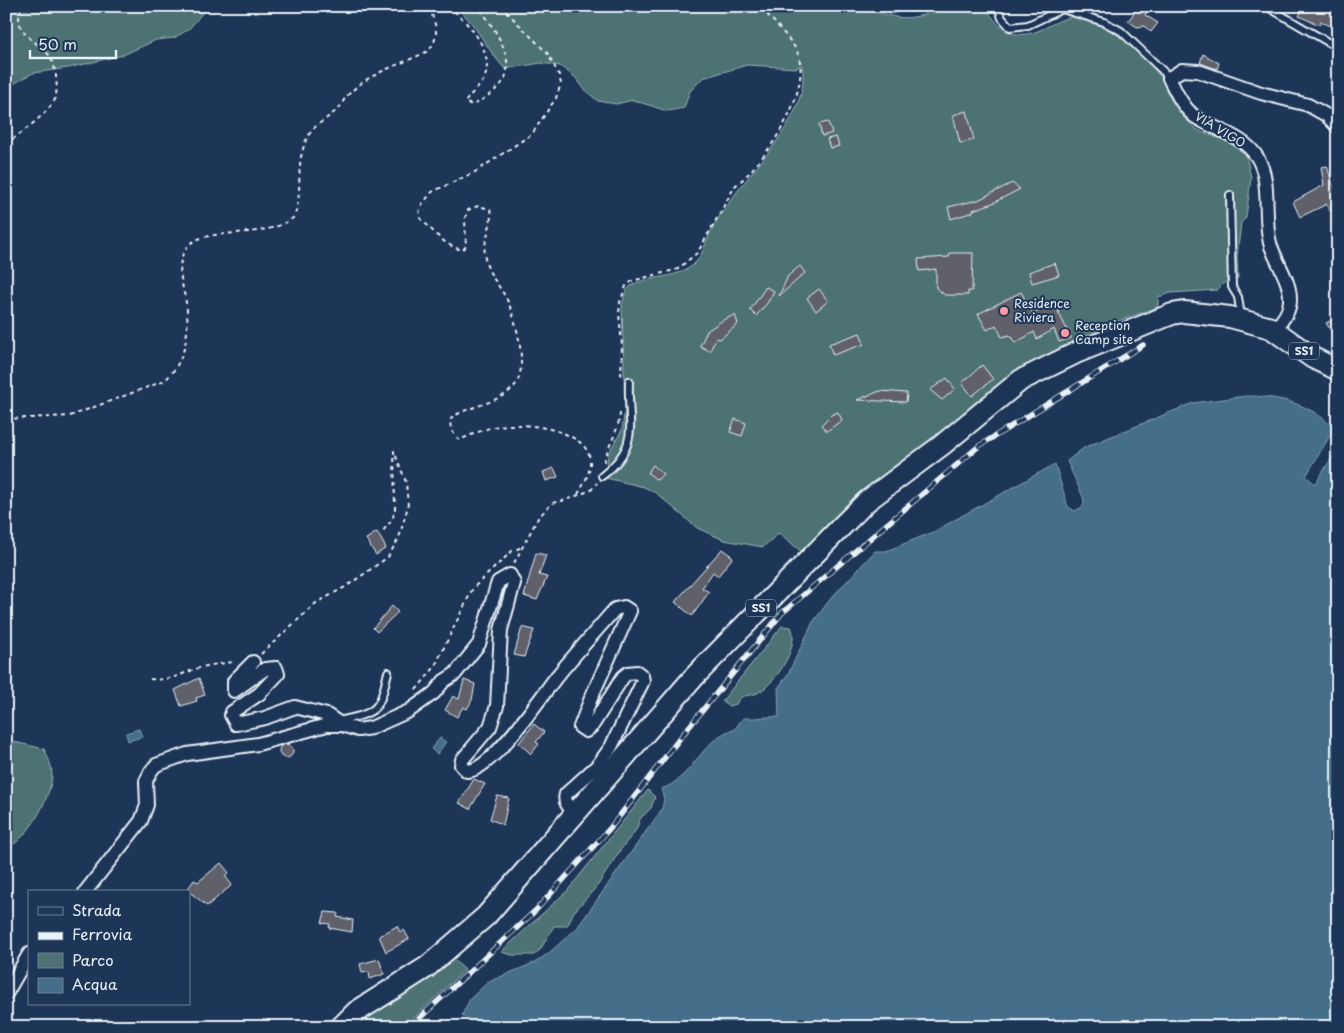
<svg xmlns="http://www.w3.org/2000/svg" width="1344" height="1033" viewBox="0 0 1344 1033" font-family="'Playpen Sans',sans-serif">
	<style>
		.green { fill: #4e7273; stroke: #9bb2b6 }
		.water { fill: #446e8b; stroke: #86a2b7 }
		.building { fill: #61606b; stroke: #e8f1f8 }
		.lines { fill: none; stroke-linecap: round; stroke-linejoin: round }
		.lane-casing { stroke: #e8f1f8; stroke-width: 10 }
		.street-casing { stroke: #e8f1f8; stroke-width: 16 }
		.primary-casing { stroke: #e8f1f8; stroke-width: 24 }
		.path { stroke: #e8f1f8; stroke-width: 2; stroke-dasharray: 4 4; stroke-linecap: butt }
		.lane { stroke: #1d3557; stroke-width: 6 }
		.street { stroke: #1d3557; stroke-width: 12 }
		.primary { stroke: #1d3557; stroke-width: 20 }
		.rail-casing { stroke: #e8f1f8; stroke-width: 5.5 }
		.rail { stroke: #1d3557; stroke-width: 4; stroke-dasharray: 11; stroke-linecap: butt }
		.poi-dot { fill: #ff9aa2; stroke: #1d3557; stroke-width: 2 }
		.labels { text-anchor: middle; stroke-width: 4; stroke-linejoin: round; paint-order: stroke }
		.shield { fill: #1d3557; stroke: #abb9c8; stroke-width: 1 }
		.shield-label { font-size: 11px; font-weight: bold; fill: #e8f1f8 }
		.street-label { font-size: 12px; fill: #e8f1f8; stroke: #1d3557 }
		.poi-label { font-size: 12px; fill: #e8f1f8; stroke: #1d3557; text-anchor: start }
	</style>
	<rect width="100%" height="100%" fill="#1d3557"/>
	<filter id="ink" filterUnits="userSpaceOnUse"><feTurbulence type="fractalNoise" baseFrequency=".02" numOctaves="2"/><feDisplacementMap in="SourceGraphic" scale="10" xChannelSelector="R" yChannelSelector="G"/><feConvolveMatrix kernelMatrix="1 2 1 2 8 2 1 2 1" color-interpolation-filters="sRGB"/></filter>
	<g filter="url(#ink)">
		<g class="green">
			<polygon points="6,6 208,6 189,29 174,38 156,40 123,55 68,68 33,73 6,88"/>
			<path d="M455,6H869C887,18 905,21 926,14C930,12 933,9 936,8C948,4 965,5 978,6C995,8 994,38 1027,34C1044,32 1059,16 1077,17C1104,19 1144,54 1159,75C1165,82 1166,91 1171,99C1174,104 1191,124 1195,128C1206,136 1219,137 1230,143C1235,146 1240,150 1246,154L1251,178L1246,217L1241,223L1237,256L1238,278L1227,280L1217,290L1171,293L1158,297V307L1110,324L1014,373L955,425L883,475L803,553L779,533L763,547L724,540L697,528L656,493L644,487L606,478L608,454L622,430L625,409L622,304C624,300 624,294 627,290C637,274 679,282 696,262C703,254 706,241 711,231C715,222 721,214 727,206C751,168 812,116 802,65L796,68L747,65L703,78L690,91L684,108L667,111L633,100L616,104L598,101L585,90L575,77L560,66L541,63L505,69C486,49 476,23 455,6Z"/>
			<path d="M782,626L791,627C801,645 774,687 755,694C745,697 743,693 736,704L729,706L722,701Z"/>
			<path d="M6,740L44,749C48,757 52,766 52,775C51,797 28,841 6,848Z"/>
			<polygon points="648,790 655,797 651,808 640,819 636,830 621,849 598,885 573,913 569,923 566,926 554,926 540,950 534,955 512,955 501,952 568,890"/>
			<polygon points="453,959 465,970 404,1027 350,1027"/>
		</g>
		<g class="water">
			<path d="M1246,396C1278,396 1313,404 1334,429L1306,476L1315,484L1338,448V1027H470L472,1021L462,1015L470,999L488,982L536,962L550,952L577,928L662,809L664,799L661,789C691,781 705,734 734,730L743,718C755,719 767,716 779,717L778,688L788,674L813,622L832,597L875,551H886L933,532L1055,464L1068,507L1075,511L1082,507L1084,502L1083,497L1067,461L1085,447L1193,403Z"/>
			<polygon points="139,729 142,737 128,741 126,733"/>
			<polygon points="440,738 446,742 437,754 431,749"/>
		</g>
		<g class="building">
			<polygon points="1139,6 1150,6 1145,15 1158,23 1151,32 1144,26 1137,27 1128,21"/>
			<polygon points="1304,6 1320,6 1338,15 1338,31 1321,21 1319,25 1299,16"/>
			<polygon points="1203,54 1219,63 1217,69 1200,63"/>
			<polygon points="967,111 974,140 960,143 953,115"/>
			<polygon points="828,122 832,133 822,136 819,124"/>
			<polygon points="836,137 839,146 830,148 827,139"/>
			<polygon points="1327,166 1338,200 1338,208 1330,211 1327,204 1300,217 1293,202 1324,185 1321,167"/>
			<polygon points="1012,183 1020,189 993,203 973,210 973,212 951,219 948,207 978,200"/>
			<polygon points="950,253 973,253 972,291 968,291 968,295 945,295 936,288 936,269 919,271 918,259 949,257"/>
			<polygon points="1055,263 1059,275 1032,283 1029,272"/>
			<polygon points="800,266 805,273 779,296 788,276"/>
			<polygon points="766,287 774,291 768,302 756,316 750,310"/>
			<polygon points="819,289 828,301 816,311 807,298"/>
			<polygon points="1021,292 1033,314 1051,304 1055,305 1071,338 1059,342 1054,329 1037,339 1034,332 1015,343 1010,335 1002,337 996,325 987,330 978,314"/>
			<polygon points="735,315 738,324 720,339 716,338 710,351 700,346 707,331 723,320"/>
			<polygon points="1338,317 1338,342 1326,323"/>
			<polygon points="860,333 864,344 833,355 829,344"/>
			<polygon points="982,365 993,379 972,396 962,383"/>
			<polygon points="947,378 955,389 942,400 930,390"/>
			<polygon points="880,391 907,393 906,402 857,400"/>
			<polygon points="838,412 842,420 827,431 821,425 831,415"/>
			<polygon points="735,419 746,423 742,436 730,432"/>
			<polygon points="653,465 663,474 657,480 648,473"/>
			<polygon points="554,468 558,477 546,481 543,472"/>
			<polygon points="377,532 386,548 376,555 366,539"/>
			<polygon points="722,549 733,557 718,576 713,572 702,588 709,592 692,616 675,602"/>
			<polygon points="536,553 546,555 539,575 547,577 537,600 524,596"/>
			<polygon points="392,606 398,612 377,632 373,628"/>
			<polygon points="522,627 534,630 524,657 514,655"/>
			<polygon points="199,678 205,695 196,698 197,701 181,706 175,690"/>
			<polygon points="464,680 475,684 472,700 467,709 463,707 457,717 445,710 453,696 459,699"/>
			<polygon points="534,724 544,732 536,742 539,744 531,754 519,743"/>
			<circle cx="286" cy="751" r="7"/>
			<polygon points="474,779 485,784 470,809 459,803"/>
			<polygon points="497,796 509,798 503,825 490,819"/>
			<polygon points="221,863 229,873 225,876 232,885 207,906 187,890 194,880 198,882"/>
			<polygon points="325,912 338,913 337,917 353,920 352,932 329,928 330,924 322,923"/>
			<polygon points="397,926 400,932 404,930 409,939 386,952 379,936"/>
			<polygon points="379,959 384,974 370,979 369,972 362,973 360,964"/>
		</g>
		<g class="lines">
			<g class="lane-casing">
				<g id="lane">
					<polyline points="998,6 1002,18 1010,27 1028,25 1062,9 1104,22 1121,31 1166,74"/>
					<polyline points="1266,6 1338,48"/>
					<polyline points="893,9 900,6"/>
					<polyline points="1230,195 1232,287 1238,297 1241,316"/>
					<path d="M602,476C642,445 627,423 629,381"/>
					<path d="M339,721C379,712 379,711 388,672"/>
				</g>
			</g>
			<g class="street-casing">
				<g id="street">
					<path d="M1275,330C1282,320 1290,312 1290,300C1291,281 1275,261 1270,243C1263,216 1272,181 1257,157C1243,135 1214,130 1194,116C1182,106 1176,92 1169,78L1182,70L1198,71L1261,93L1308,105L1326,115L1338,127"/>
					<polyline points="253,662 234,681 234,691 265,669 276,668 278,674 259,694 232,712 231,715 236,724 265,718 295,707 327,715 342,725"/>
					<path d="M85,892L141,821L147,805L146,781L151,771L156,765L187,754L258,744L327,725H342L358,730L371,728L409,711L434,693L444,681L455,674L479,644L498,582L510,575L514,583L501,630L497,706L490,727L462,760L461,765L467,771C492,771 542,695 557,676C576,653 596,631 615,609L624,607L630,611L591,698L580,727L586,731L592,726L623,677L628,673L637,672L642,676L643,681L611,747L598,765L566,794C563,803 570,808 576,814"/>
					<polyline points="6,994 29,954"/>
				</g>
			</g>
			<g class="primary-casing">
				<polyline id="primary" points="341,1027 356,1012 427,967 486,916 694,677 844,524 867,501 942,445 1021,380 1076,353 1172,314 1184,312 1230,317 1271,328 1313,358 1338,370"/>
			</g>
			<g class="path">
				<path d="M448,6C468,22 496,52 484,79C479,89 469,94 465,103L474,105C483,99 495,92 502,83C519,60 491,24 478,6"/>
				<path d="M501,6L548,54L559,75L561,84L556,98L532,134L475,172L432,192L420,207L419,217C433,230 443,246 463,250L466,246L465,218L468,210L478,206L490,209C494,225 482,241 485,258C488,276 501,286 508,302C516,320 528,366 516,384C502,405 461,406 450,420L451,430L459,440C472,435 485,428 499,426C522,422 580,428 589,455C593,469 585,482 578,494"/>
				<path d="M6,144C20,134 43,117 53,103C60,93 56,64 49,55C34,38 11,33 22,6"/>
				<path d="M621,376L622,345L619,314L620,302L626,286L632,281L678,269L698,252L735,186C765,162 812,94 798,54C795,43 768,16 760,6"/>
				<path d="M6,419L70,416L164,381C184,364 189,337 187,311C186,290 171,264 189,245C206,226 266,241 294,217C303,195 296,171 303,149C310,125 320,125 337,110C342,106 343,99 348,95C369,72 401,65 428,51C441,37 436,23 428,6"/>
				<path d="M604,462C608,445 619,431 620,413"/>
				<polyline points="514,563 538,518 552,503 566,500 591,490 597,483"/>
				<polyline points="261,654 316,603 347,586 388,557 399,538 408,506 406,482 394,451 395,511 392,520 382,532"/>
				<path d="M150,679C175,682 185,670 207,666C216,664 226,663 235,662"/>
				<polyline points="416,690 434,668 473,588 512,551 522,547"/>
			</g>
			<use href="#lane" class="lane"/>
			<use href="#street" class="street"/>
			<use href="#primary" class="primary"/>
			<g class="rail-casing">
				<polyline id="rail" points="410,1027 536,910 611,827 680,738 782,613 979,446 1143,345"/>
			</g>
			<use href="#rail" class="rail"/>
		</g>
	</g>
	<g class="poi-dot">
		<circle cx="1004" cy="311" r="5"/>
		<circle cx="1065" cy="333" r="5"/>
	</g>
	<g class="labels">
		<g class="shield">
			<rect x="1289" y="342.5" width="30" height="17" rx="4"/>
			<rect x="746" y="599.5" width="30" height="17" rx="4"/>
		</g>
		<g class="shield-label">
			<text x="1304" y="355">SS1</text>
			<text x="761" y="612">SS1</text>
		</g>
		<g class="street-label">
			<text transform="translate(1220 130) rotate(31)" y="4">VIA VIGO</text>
		</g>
		<g class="poi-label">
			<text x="1014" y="308">Residence<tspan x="1014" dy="14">Riviera</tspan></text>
			<text x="1075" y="330">Reception<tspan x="1075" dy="14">Camp site</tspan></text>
		</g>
	</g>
	<rect width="1344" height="1033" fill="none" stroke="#1d3557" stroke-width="25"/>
	<rect x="12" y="12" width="1319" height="1008" fill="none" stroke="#e8f1f8" stroke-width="2" filter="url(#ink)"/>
	<rect x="28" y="890" width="162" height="115" fill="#1d3557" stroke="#6e8097"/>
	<rect x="38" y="907" width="25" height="8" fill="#1d3557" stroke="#6e8097"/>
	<text x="72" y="916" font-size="15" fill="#e8f1f8">Strada</text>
	<rect x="38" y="932" width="25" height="8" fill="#e8f1f8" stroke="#6e8097"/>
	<text x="72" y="940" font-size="15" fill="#e8f1f8">Ferrovia</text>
	<rect x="38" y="953" width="25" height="15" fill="#4e7273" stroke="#6e8097"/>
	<text x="72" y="966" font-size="15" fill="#e8f1f8">Parco</text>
	<rect x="38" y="978" width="25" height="15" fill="#446e8b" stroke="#6e8097"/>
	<text x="72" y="990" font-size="15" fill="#e8f1f8">Acqua</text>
	<path d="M30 50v8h86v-8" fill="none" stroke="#e8f1f8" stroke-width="2.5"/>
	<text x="38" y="50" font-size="15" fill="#e8f1f8" stroke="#1d3557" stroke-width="4" paint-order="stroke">50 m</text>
</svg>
